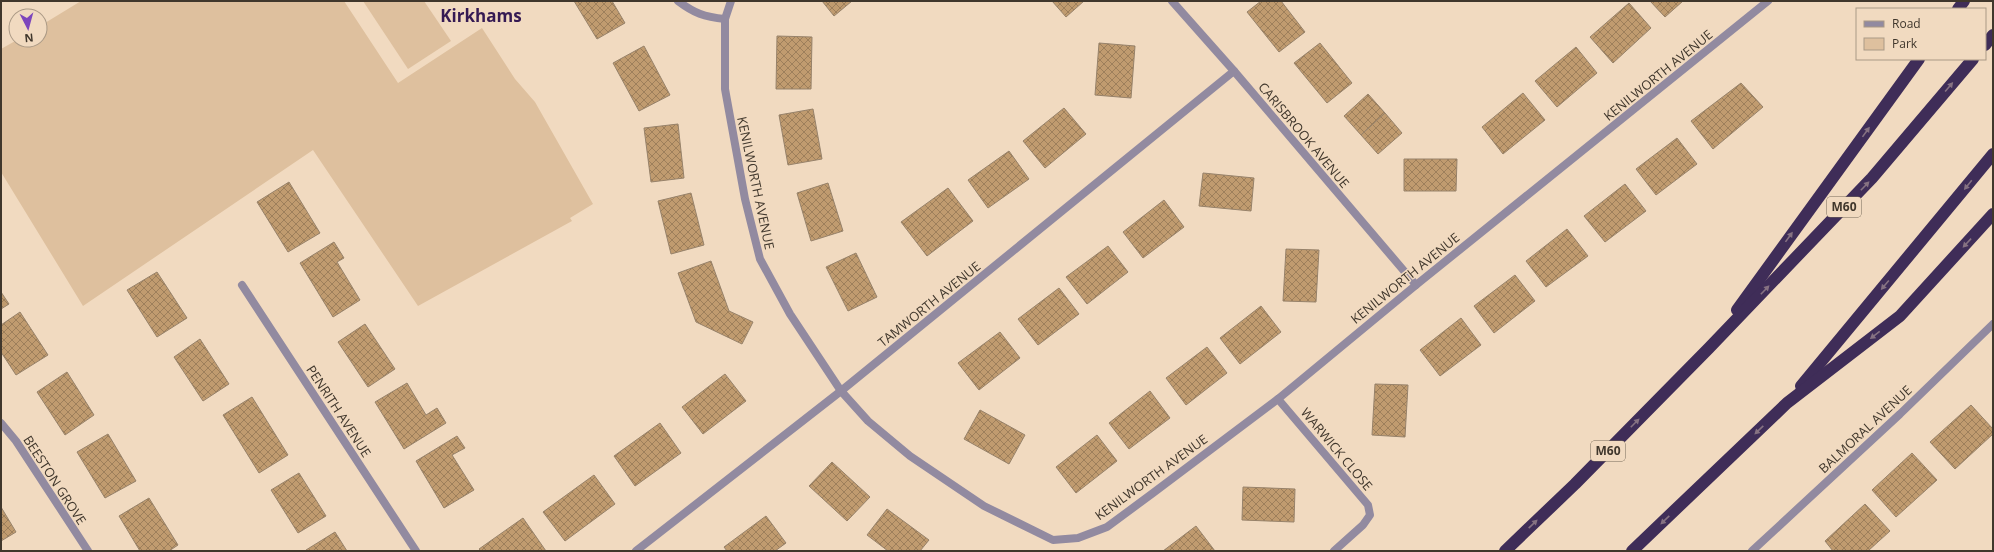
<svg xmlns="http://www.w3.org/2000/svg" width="1994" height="552" viewBox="0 0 1994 552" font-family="'Open Sans',sans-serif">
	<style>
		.green { fill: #dec09e }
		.building { fill: url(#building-cross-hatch); stroke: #97826a }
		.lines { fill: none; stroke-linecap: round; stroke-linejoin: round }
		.street { stroke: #928aa0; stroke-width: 8 }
		.highway { stroke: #3f2d58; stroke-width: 12 }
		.oneway { fill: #867282 }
		.labels { text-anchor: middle; stroke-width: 3; stroke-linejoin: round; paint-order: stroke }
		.shield { fill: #f1dac0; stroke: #756858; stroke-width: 1 }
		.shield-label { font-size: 12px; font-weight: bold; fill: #40372c }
		.street-label { font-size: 13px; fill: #40372c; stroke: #f1dac0 }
		.district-label { font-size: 17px; font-weight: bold; fill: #351a53; stroke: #f1dac0 }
	</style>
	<defs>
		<pattern id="building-cross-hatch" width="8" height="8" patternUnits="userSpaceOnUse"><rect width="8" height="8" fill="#c09b6f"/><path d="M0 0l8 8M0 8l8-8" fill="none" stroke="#9d7f5b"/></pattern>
	</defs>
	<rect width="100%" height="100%" fill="#f1dac0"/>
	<g class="green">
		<polygon points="81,1 344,1 398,83 482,28 515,79 535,102 593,204 570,218 572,221 418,306 313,150 83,306 1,172 1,49 17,40 40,40 40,26"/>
		<polygon points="363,1 424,1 451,41 408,69"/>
	</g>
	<g class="building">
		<polygon points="574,1 612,1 625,23 597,39"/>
		<polygon points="822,1 852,1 834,16"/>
		<polygon points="1052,1 1084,1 1066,17"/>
		<polygon points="1261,1 1281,1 1305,32 1279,52 1247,12"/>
		<polygon points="1650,1 1683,1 1665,17"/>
		<polygon points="1629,3 1651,28 1613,63 1590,37"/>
		<polygon points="777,36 812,37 811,89 776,89"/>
		<polygon points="1099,43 1135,46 1131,98 1095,95"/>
		<polygon points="1320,43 1352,83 1327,103 1294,63"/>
		<polygon points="644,46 670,95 639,111 613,63"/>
		<polygon points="1576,47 1597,73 1557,107 1535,81"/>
		<polygon points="1741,83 1763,107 1713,149 1691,121"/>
		<polygon points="1523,93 1545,120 1503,154 1482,127"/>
		<polygon points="1368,94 1385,113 1361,135 1344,116"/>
		<polygon points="1064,108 1086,134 1045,168 1023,141"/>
		<polygon points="813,109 822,159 788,165 779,115"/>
		<polygon points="1385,113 1402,133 1378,154 1361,135"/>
		<polygon points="678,124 684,178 651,182 644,128"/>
		<polygon points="1677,138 1697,164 1656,195 1636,169"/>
		<polygon points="1009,151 1029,179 988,208 968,180"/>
		<polygon points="1404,159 1457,159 1456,191 1404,191"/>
		<polygon points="1203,173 1254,178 1251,211 1199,206"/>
		<polygon points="289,182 320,233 288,252 257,202"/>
		<polygon points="828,183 843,231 811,241 797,193"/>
		<polygon points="1625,184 1646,211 1605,242 1584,216"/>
		<polygon points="948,188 973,221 927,256 901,222"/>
		<polygon points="691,193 704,245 671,254 658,201"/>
		<polygon points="1164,200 1184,227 1143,258 1123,232"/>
		<polygon points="1567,229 1588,256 1546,287 1526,261"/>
		<polygon points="334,242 344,258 337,262 360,300 333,317 300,263"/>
		<polygon points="1108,246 1128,272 1087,304 1066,277"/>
		<polygon points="1286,249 1319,250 1316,302 1283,301"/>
		<polygon points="856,253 877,297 848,311 826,267"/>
		<polygon points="711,261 729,311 753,322 742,344 696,322 678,273"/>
		<polygon points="157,272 187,318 157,337 127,290"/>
		<polygon points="1515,275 1535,301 1494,333 1474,306"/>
		<polygon points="1059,288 1079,314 1038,345 1018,319"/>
		<polygon points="1,292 9,304 1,309"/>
		<polygon points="1261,306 1281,332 1240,364 1220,338"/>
		<polygon points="20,312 48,355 16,375 1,352 1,325"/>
		<polygon points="1461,318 1481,345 1440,376 1420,350"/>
		<polygon points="365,324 395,369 368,387 338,342"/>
		<polygon points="1000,332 1020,358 979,390 958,363"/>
		<polygon points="200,339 229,384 203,401 174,357"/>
		<polygon points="1207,347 1227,373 1186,405 1166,378"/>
		<polygon points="67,372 94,415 65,435 37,392"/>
		<polygon points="725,374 746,401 703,434 682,407"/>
		<polygon points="407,383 426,415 437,408 446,423 404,449 375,402"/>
		<polygon points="1375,384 1408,385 1405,437 1372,435"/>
		<polygon points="1150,391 1170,418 1129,449 1109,423"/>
		<polygon points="252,397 288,455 259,473 223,415"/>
		<polygon points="1971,405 1993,429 1993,434 1955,469 1930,442"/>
		<polygon points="980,410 1025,435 1009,464 964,439"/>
		<polygon points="660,423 681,453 635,486 614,456"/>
		<polygon points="108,434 136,481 105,498 77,452"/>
		<polygon points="1097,435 1117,461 1076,493 1056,467"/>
		<polygon points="457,436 465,448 452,455 474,490 444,508 416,461"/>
		<polygon points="1912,453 1937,480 1896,517 1872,490"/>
		<polygon points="832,462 870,497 847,521 809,486"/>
		<polygon points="299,473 326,516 298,533 271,490"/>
		<polygon points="594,475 615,504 565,541 543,512"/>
		<polygon points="1243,487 1295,489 1294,522 1242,520"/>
		<polygon points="149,498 178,545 169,551 140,551 119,516"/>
		<polygon points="1865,504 1890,531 1868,551 1833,551 1825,541"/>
		<polygon points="1,507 16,532 1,541"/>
		<polygon points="887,509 929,540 920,551 888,551 867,535"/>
		<polygon points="766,516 786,543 775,551 727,551 724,547"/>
		<polygon points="523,518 546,551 481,551 479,549"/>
		<polygon points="1196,526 1215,551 1163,551"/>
		<polygon points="335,532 347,551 307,551 306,550"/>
	</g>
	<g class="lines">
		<g class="street">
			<path d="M678,1C694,13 704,17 725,19"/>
			<polyline points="731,1 725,19 725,89 745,199 760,259 790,314 841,391 868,421 910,456 984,506 1053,540 1078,538 1107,527 1153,493 1278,399 1416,285 1768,1"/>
			<polyline points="1172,1 1234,71 1416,285"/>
			<polyline points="242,285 416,551"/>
			<polyline points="1278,399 1368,505 1370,515 1363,525 1334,551"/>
			<polyline points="1,423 16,441 88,551"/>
			<polyline points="636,551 841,391 1234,71"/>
			<polyline points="1752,551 1900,414 1993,324"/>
		</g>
		<g class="highway">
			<polyline points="1958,9 1964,1"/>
			<polyline points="1985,45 1993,35"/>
			<polyline points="1737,310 1919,59"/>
			<polyline points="1801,386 1993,154"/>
			<polyline points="1505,551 1575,484 1709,348 1872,178 1973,59"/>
			<polyline points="1632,551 1787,403 1900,316 1993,214"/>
		</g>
	</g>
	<defs><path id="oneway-solid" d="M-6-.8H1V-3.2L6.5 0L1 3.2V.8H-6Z"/></defs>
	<g class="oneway">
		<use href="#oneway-solid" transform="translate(1949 87) rotate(-50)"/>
		<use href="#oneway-solid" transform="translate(1866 132) rotate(-54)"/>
		<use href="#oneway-solid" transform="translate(1968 185) rotate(129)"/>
		<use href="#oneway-solid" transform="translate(1865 186) rotate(-46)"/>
		<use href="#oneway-solid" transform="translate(1789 237) rotate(-54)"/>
		<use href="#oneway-solid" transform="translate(1967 243) rotate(133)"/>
		<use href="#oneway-solid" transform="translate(1885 285) rotate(130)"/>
		<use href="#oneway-solid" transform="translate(1765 290) rotate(-46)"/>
		<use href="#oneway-solid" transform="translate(1875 335) rotate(142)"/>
		<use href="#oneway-solid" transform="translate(1635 423) rotate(-45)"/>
		<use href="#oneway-solid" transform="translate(1759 430) rotate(136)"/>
		<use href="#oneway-solid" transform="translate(1665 520) rotate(136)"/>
		<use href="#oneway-solid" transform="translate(1533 524) rotate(-44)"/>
	</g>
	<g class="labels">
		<g class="shield">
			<rect x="1827" y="197" width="34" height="20" rx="3"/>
			<rect x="1591" y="441" width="34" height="20" rx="3"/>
		</g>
		<g class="shield-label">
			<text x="1844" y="211">M60</text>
			<text x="1608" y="455">M60</text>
		</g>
		<g class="street-label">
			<text transform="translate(1658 75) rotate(-39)" y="5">KENILWORTH AVENUE</text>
			<text transform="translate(1304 135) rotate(50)" y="5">CARISBROOK AVENUE</text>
			<text transform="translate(756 183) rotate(78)" y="5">KENILWORTH AVENUE</text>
			<text transform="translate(1405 278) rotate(-39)" y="5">KENILWORTH AVENUE</text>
			<text transform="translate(929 304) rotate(-39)" y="5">TAMWORTH AVENUE</text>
			<text transform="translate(339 411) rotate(57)" y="5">PENRITH AVENUE</text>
			<text transform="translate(1865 429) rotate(-43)" y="5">BALMORAL AVENUE</text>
			<text transform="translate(1337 449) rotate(50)" y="5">WARWICK CLOSE</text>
			<text transform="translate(1151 477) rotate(-36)" y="5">KENILWORTH AVENUE</text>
			<text transform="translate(55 480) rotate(57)" y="5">BEESTON GROVE</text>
		</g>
		<g class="district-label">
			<text x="481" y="22">Kirkhams</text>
		</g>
	</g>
	<rect width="1994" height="552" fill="none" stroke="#40372c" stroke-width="4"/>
	<rect x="1856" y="8" width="130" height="52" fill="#f1dac0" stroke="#aa9985"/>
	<rect x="1864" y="21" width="20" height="6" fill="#928aa0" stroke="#aa9985"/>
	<text x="1892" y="28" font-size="12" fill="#40372c">Road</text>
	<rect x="1864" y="38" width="20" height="12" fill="#dec09e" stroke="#aa9985"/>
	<text x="1892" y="48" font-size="12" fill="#40372c">Park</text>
	<g transform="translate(28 28) rotate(174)"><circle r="19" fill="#f1dac0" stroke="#aa9985"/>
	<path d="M0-3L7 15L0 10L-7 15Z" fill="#7d46bc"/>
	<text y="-6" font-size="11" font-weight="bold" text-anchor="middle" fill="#40372c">N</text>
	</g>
</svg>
